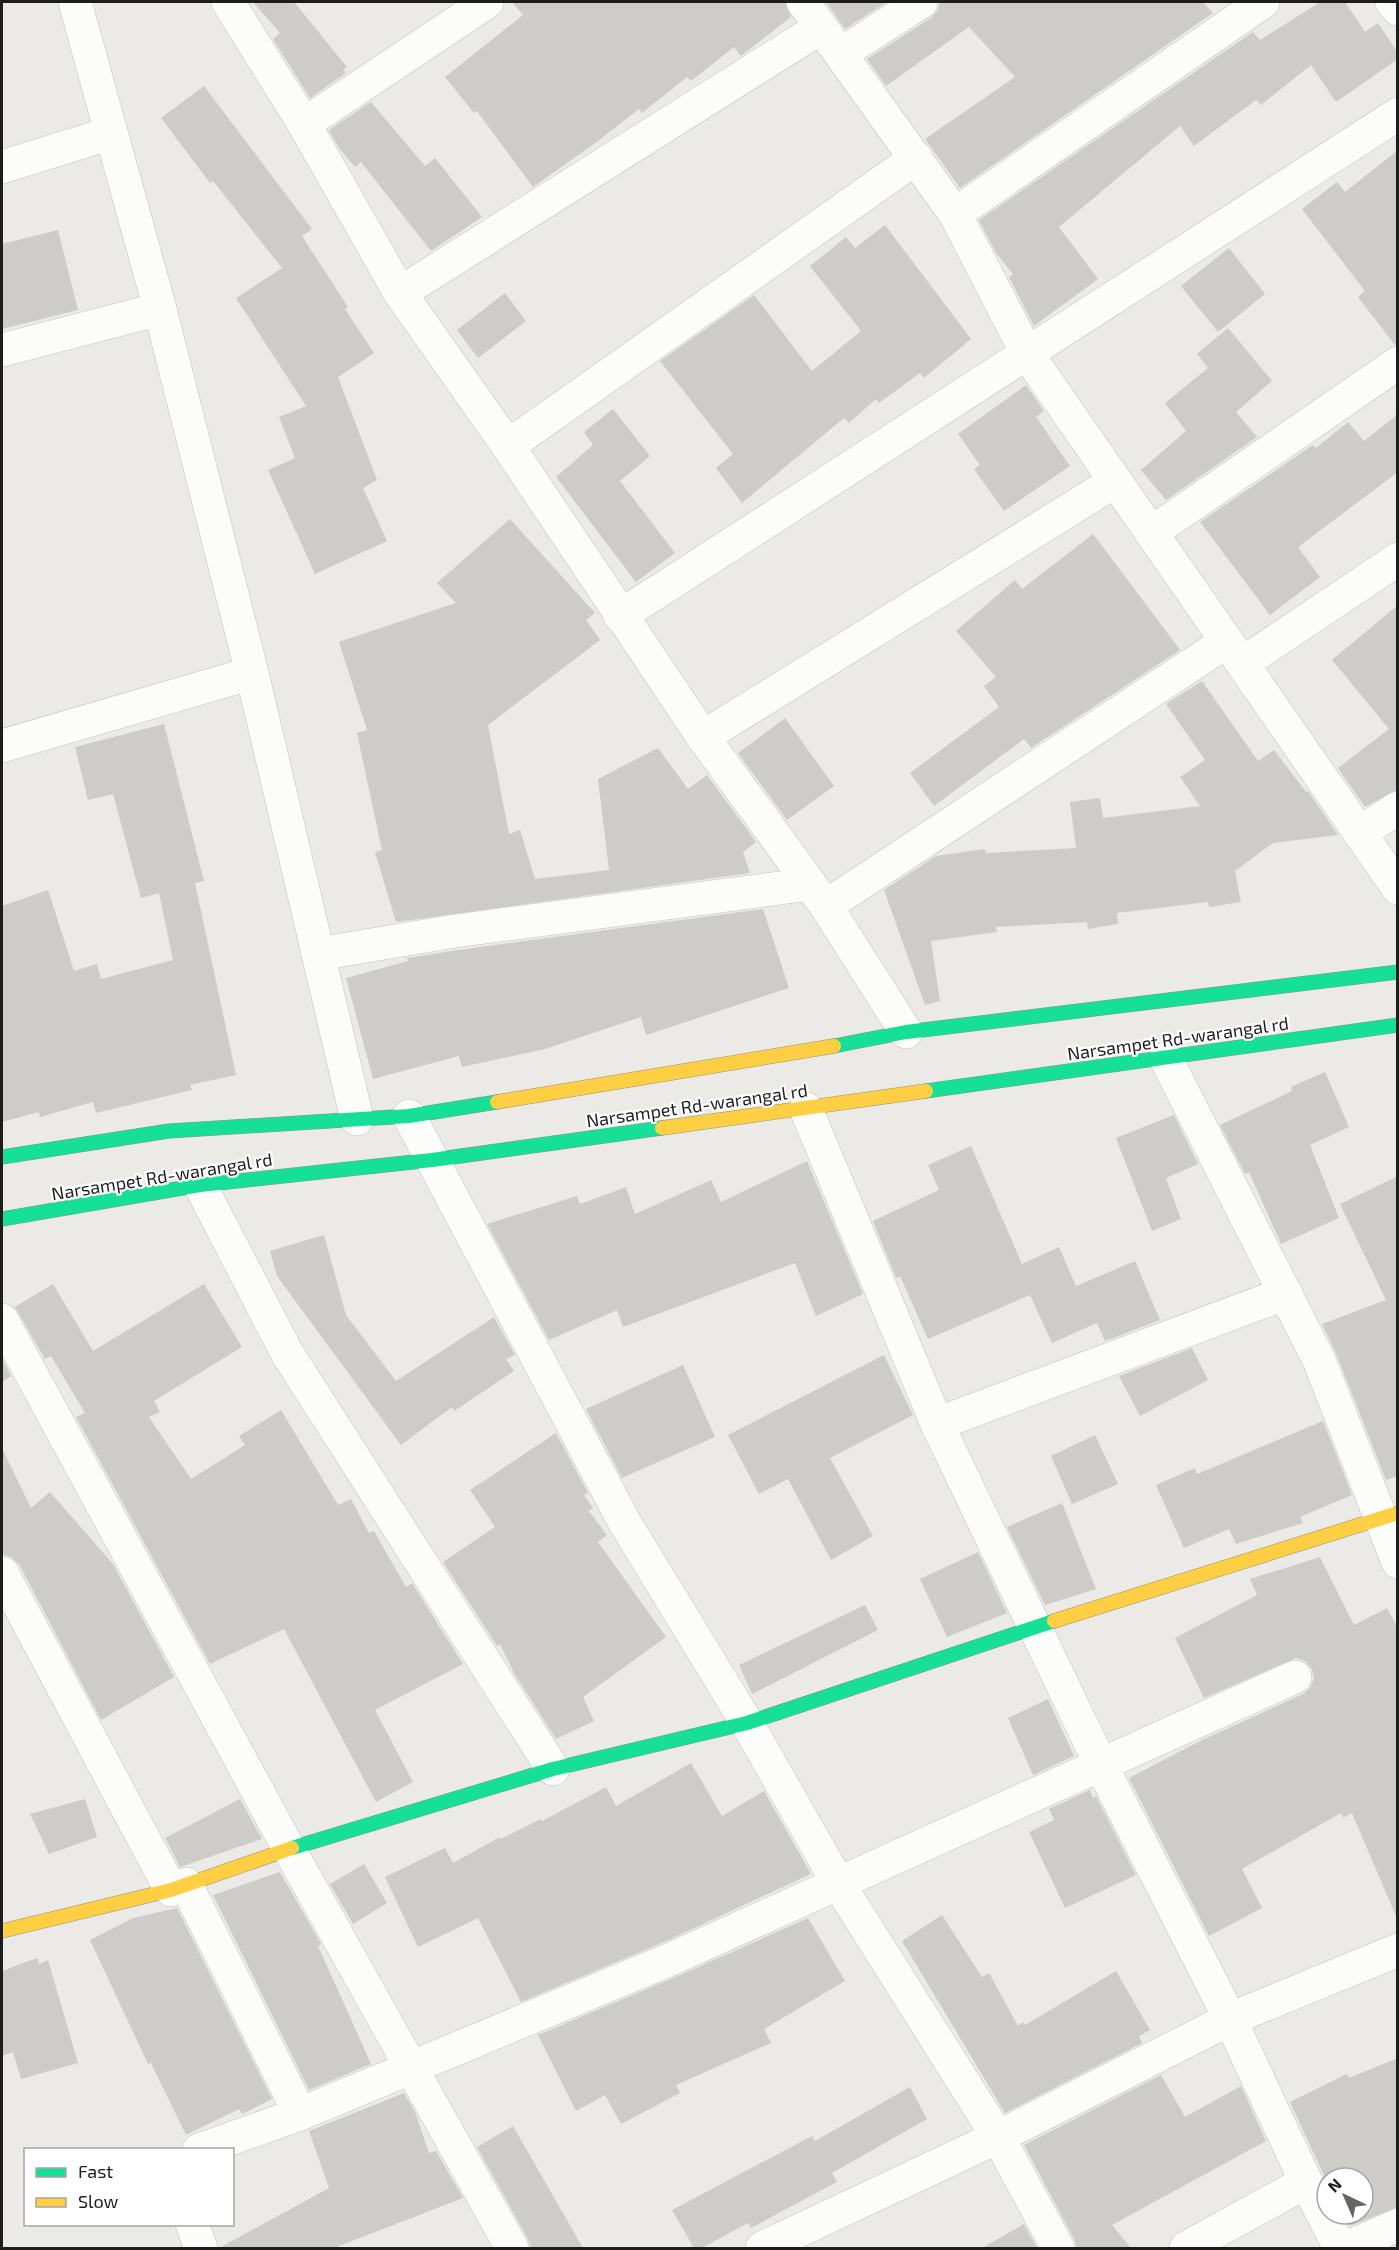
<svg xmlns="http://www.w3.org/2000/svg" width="1399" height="2250" viewBox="0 0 1399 2250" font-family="'Exo 2',sans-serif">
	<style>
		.building { fill: #ceccc9 }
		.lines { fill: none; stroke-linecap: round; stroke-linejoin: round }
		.street-casing { stroke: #c2c2c0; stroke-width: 34 }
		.fast-casing { stroke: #8f9380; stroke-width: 15 }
		.slow-casing { stroke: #8f9380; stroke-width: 15 }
		.street { stroke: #fcfcfb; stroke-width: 33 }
		.fast { stroke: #16e098; stroke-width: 14 }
		.slow { stroke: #ffcf43; stroke-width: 14 }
		.labels { text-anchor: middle; stroke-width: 4.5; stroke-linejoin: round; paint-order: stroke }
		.street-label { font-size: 18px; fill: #1d1d1d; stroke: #fff }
	</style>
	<rect width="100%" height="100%" fill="#ebeae6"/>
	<g class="building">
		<polygon points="253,2 294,2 347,67 343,70 346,73 310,98 273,39 280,33"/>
		<polygon points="512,2 785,2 791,17 741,56 734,47 691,81 687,77 642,113 639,109 594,144 533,187 477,111 474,113 445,77 523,15"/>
		<polygon points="826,2 887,2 845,29"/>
		<polygon points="940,2 1203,2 1213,13 960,188 925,139 1015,77 969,27 886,86 867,59 931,18 937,11"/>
		<polygon points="1320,2 1345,2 1365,32 1378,23 1398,53 1398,59 1336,102 1311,65 1261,105 1256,100 1194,146 1180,126 1059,227 1098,279 1034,326 1009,277 1013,274 996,253 979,220 1253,32 1260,40"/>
		<polygon points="204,86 312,229 302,236 348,307 345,309 374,353 338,377 377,480 363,488 387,541 315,574 268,470 295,458 279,417 306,406 236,298 282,268 213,181 210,183 161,118"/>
		<polygon points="371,102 425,166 435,158 482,217 431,251 361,162 355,167 339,148 329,130"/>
		<polygon points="1398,150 1398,344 1395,345 1358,297 1365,291 1302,209 1337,182 1345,192"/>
		<polygon points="885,225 971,339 924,378 920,373 879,403 876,399 849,423 844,418 742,503 716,468 733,454 660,361 754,295 812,371 861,331 810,266 846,237 855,248"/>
		<polygon points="58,230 78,310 2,329 2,244"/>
		<polygon points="1229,248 1265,294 1218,332 1181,286"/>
		<polygon points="505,293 526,321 478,358 457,330"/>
		<polygon points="1228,328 1272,381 1236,412 1257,437 1166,500 1141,470 1186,431 1165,403 1208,368 1197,354"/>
		<polygon points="1026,385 1044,411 1036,417 1070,466 1004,511 974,469 980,465 958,434"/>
		<polygon points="613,409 650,456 620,481 675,553 636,582 556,477 593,445 584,432"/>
		<polygon points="1398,414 1398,472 1298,547 1320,577 1270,615 1200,522 1313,445 1316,448 1348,422 1364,441"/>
		<polygon points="510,519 595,613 586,620 600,640 488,725 509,834 520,830 535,879 609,870 598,779 658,748 688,789 707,775 756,842 743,852 750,873 396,922 375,852 382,850 357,733 367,730 339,642 456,603 437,583"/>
		<polygon points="1093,534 1180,650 1031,748 1024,739 934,806 910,773 999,707 984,686 996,677 956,631 1015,580 1022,589"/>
		<polygon points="1398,605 1398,789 1365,807 1338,768 1389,729 1332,660"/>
		<polygon points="1202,681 1258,761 1274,750 1306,792 1308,791 1338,835 1273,843 1235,871 1241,902 1209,907 1208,902 1117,913 1118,924 1088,929 1087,922 996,927 997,932 931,941 940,1001 925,1005 884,890 936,856 985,849 986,853 1076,848 1070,802 1100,798 1103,818 1200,806 1180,777 1205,760 1166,704"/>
		<polygon points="785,718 834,786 787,820 738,753"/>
		<polygon points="164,724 204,881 195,883 236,1075 190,1085 192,1090 96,1113 93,1102 40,1117 39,1112 2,1122 2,906 48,890 74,971 97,964 101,979 173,960 159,893 141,898 113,794 88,800 75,747"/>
		<polygon points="763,909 789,988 646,1035 641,1017 545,1049 462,1067 459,1056 373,1079 346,978 408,961 407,958 458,950"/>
		<polygon points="1325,1072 1349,1127 1310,1145 1339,1218 1281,1244 1249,1172 1245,1174 1220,1125 1292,1091 1291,1087"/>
		<polygon points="1174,1115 1198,1164 1166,1178 1181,1219 1152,1231 1116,1138"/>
		<polygon points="971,1146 1022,1264 1059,1247 1076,1286 1135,1261 1160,1320 1105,1341 1097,1323 1052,1343 1030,1295 928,1339 900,1276 896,1278 873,1221 939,1190 928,1165"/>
		<polygon points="807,1161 863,1294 816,1316 795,1263 623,1327 617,1310 549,1340 487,1224 577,1196 580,1204 626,1187 635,1214 711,1180 721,1202"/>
		<polygon points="1398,1176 1398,1476 1386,1480 1336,1353 1322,1324 1386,1300 1340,1204"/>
		<polygon points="324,1235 346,1315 396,1381 494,1317 515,1355 506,1359 514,1371 454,1411 452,1407 401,1445 277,1276 270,1251"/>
		<polygon points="53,1284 93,1351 204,1284 242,1347 154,1401 160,1412 149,1417 191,1479 245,1445 239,1436 281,1410 338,1505 351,1499 369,1533 374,1531 406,1587 412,1583 463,1664 375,1710 413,1782 376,1802 284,1629 210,1664 76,1417 85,1413 51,1356 45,1359 15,1307"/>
		<polygon points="1192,1348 1208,1380 1140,1416 1119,1376"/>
		<polygon points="884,1355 913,1415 830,1458 873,1536 831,1560 788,1479 759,1494 728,1435"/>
		<polygon points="2,1358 11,1376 2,1382"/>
		<polygon points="683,1365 715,1437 622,1478 586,1409"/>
		<polygon points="1323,1421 1352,1495 1300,1517 1303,1523 1236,1544 1229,1529 1184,1548 1156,1485 1195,1468 1197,1474"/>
		<polygon points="556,1433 588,1493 584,1495 593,1508 589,1511 607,1535 598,1542 666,1637 583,1697 594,1721 556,1739 514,1673 500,1644 497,1646 443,1562 495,1527 470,1490"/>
		<polygon points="1095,1435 1118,1484 1072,1504 1051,1456"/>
		<polygon points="2,1448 31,1508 50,1492 113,1564 174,1677 101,1720 19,1564 11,1557 2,1554"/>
		<polygon points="1062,1503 1096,1589 1045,1605 1007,1527"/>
		<polygon points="978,1552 1007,1613 947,1637 920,1579"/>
		<polygon points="1320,1557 1354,1625 1387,1608 1398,1628 1398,1921 1352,1813 1343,1818 1341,1813 1242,1869 1262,1908 1209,1936 1129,1778 1200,1741 1303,1694 1310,1688 1314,1678 1312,1669 1305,1661 1296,1658 1204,1698 1175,1638 1257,1595 1250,1579"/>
		<polygon points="865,1605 878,1630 752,1694 739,1665"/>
		<polygon points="1048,1699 1074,1756 1033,1775 1008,1718"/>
		<polygon points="691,1763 722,1816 764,1791 811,1874 664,1942 521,2002 478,1918 418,1947 385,1877 445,1848 453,1863 500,1837 501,1839 541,1819 542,1821 606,1787 616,1806"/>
		<polygon points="1090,1790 1093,1798 1096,1796 1136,1875 1065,1908 1029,1832 1054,1820 1049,1809"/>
		<polygon points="85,1799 97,1837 49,1854 30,1814"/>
		<polygon points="240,1799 262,1839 180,1867 165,1838"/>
		<polygon points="364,1864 387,1903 353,1924 330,1884"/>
		<polygon points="280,1872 321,1944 318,1946 371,2064 309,2090 213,1895"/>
		<polygon points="177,1908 272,2099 242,2114 239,2109 186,2135 151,2063 148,2064 90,1940 133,1918"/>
		<polygon points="942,1915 982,1977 989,1973 1018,2026 1023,2022 1025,2025 1116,1971 1150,2030 1139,2036 1142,2043 1005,2113 902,1941"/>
		<polygon points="808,1918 845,1981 764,2029 771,2043 676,2085 680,2093 621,2124 605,2095 576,2111 538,2035 678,1976"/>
		<polygon points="37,1958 39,1964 48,1960 78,2063 21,2079 13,2052 2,2056 2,1971"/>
		<polygon points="1398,2058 1398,2207 1350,2226 1344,2214 1363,2214 1363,2178 1327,2178 1327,2182 1290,2102 1347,2074 1349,2078"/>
		<polygon points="1161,2075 1185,2117 1241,2086 1266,2141 1112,2225 1131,2248 1077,2248 1074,2239 1024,2145"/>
		<polygon points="910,2087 927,2119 832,2173 837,2182 751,2228 748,2223 702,2248 694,2248 672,2210 812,2136 815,2141"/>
		<polygon points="404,2093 415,2112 429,2153 436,2151 463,2198 334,2248 219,2248 329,2188 309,2131"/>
		<polygon points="513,2126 583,2248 531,2248 528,2239 477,2147"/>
		<polygon points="1024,2224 1037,2248 982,2248"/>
	</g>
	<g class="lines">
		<g class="street-casing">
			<g id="street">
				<polyline points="75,2 160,309 252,673 357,1119"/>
				<polyline points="228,2 304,124 400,293 508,446 703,737 826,906 906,1032"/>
				<polyline points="803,2 955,214 1028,355 1398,888"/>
				<polyline points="1392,2 1398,9"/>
				<polyline points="842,53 921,2"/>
				<polyline points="304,124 487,2"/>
				<polyline points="2,167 111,133"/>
				<polyline points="955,214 1263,2"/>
				<polyline points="400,293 820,28"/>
				<polyline points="2,350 160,309"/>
				<polyline points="508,446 916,158"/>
				<polyline points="1151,533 1398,363"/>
				<polyline points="620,616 1398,114"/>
				<polyline points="1243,663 1398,559"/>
				<polyline points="703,737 1114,482"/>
				<polyline points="2,746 252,673"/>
				<polyline points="1359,833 1398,808"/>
				<polyline points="826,906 1226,642"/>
				<polyline points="318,954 455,931 810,884"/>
				<polyline points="1166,1059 1319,1360 1398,1562"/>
				<polyline points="806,1109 937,1424 1101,1765 1230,2019 1306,2182 1186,2248"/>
				<polyline points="409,1116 625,1523 747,1723 838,1883 998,2137 1058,2248"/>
				<polyline points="200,1185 287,1353 553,1769"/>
				<polyline points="2,1320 289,1849 512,2248"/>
				<polyline points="937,1424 1286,1293"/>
				<polyline points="2,1573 171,1890"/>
				<polyline points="186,1884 300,2114"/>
				<polyline points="199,2150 300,2114 671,1959 1295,1677"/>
				<polyline points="1306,2182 1340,2248"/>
				<polyline points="192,2224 201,2248"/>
				<polyline points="762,2248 998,2137 1230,2019 1398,1950"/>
				<polyline points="1346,2248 1398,2225"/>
			</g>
		</g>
		<g class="fast-casing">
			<g id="fast">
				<polyline points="834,1046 906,1032 1398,972"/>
				<polyline points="926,1091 1398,1025"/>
				<polyline points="2,1157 169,1131 409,1116 497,1102"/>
				<polyline points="2,1219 200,1185 432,1160 662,1128"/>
				<polyline points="292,1848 553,1769 747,1723 1054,1621"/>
			</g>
		</g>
		<g class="slow-casing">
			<g id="slow">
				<polyline points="497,1102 834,1046"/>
				<polyline points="662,1128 926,1091"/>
				<polyline points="1054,1621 1398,1513"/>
				<polyline points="2,1931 171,1890 292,1848"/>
			</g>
		</g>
		<use href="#street" class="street"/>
		<use href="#fast" class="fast"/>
		<use href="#slow" class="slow"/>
	</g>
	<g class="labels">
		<g class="street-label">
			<text transform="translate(1178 1039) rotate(-8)" y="6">Narsampet Rd-warangal rd</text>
			<text transform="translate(697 1106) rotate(-8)" y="6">Narsampet Rd-warangal rd</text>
			<text transform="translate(162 1177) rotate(-9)" y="6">Narsampet Rd-warangal rd</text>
		</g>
	</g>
	<rect width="1399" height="2250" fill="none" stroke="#1d1d1d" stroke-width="6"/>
	<rect x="24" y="2148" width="210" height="78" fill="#ffffff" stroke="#a5a5a5" stroke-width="1.5"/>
	<rect x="36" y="2168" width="30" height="9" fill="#16e098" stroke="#a5a5a5" stroke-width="1.5"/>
	<text x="78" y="2178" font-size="18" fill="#1d1d1d">Fast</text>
	<rect x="36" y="2198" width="30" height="9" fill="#ffcf43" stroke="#a5a5a5" stroke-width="1.5"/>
	<text x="78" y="2208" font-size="18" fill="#1d1d1d">Slow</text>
	<g transform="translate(1345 2196) rotate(316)"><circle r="28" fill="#ffffff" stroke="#a5a5a5" stroke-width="1.5"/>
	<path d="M0-4.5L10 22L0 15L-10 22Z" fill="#656563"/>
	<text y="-9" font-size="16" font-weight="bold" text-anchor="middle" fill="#1d1d1d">N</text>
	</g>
</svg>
